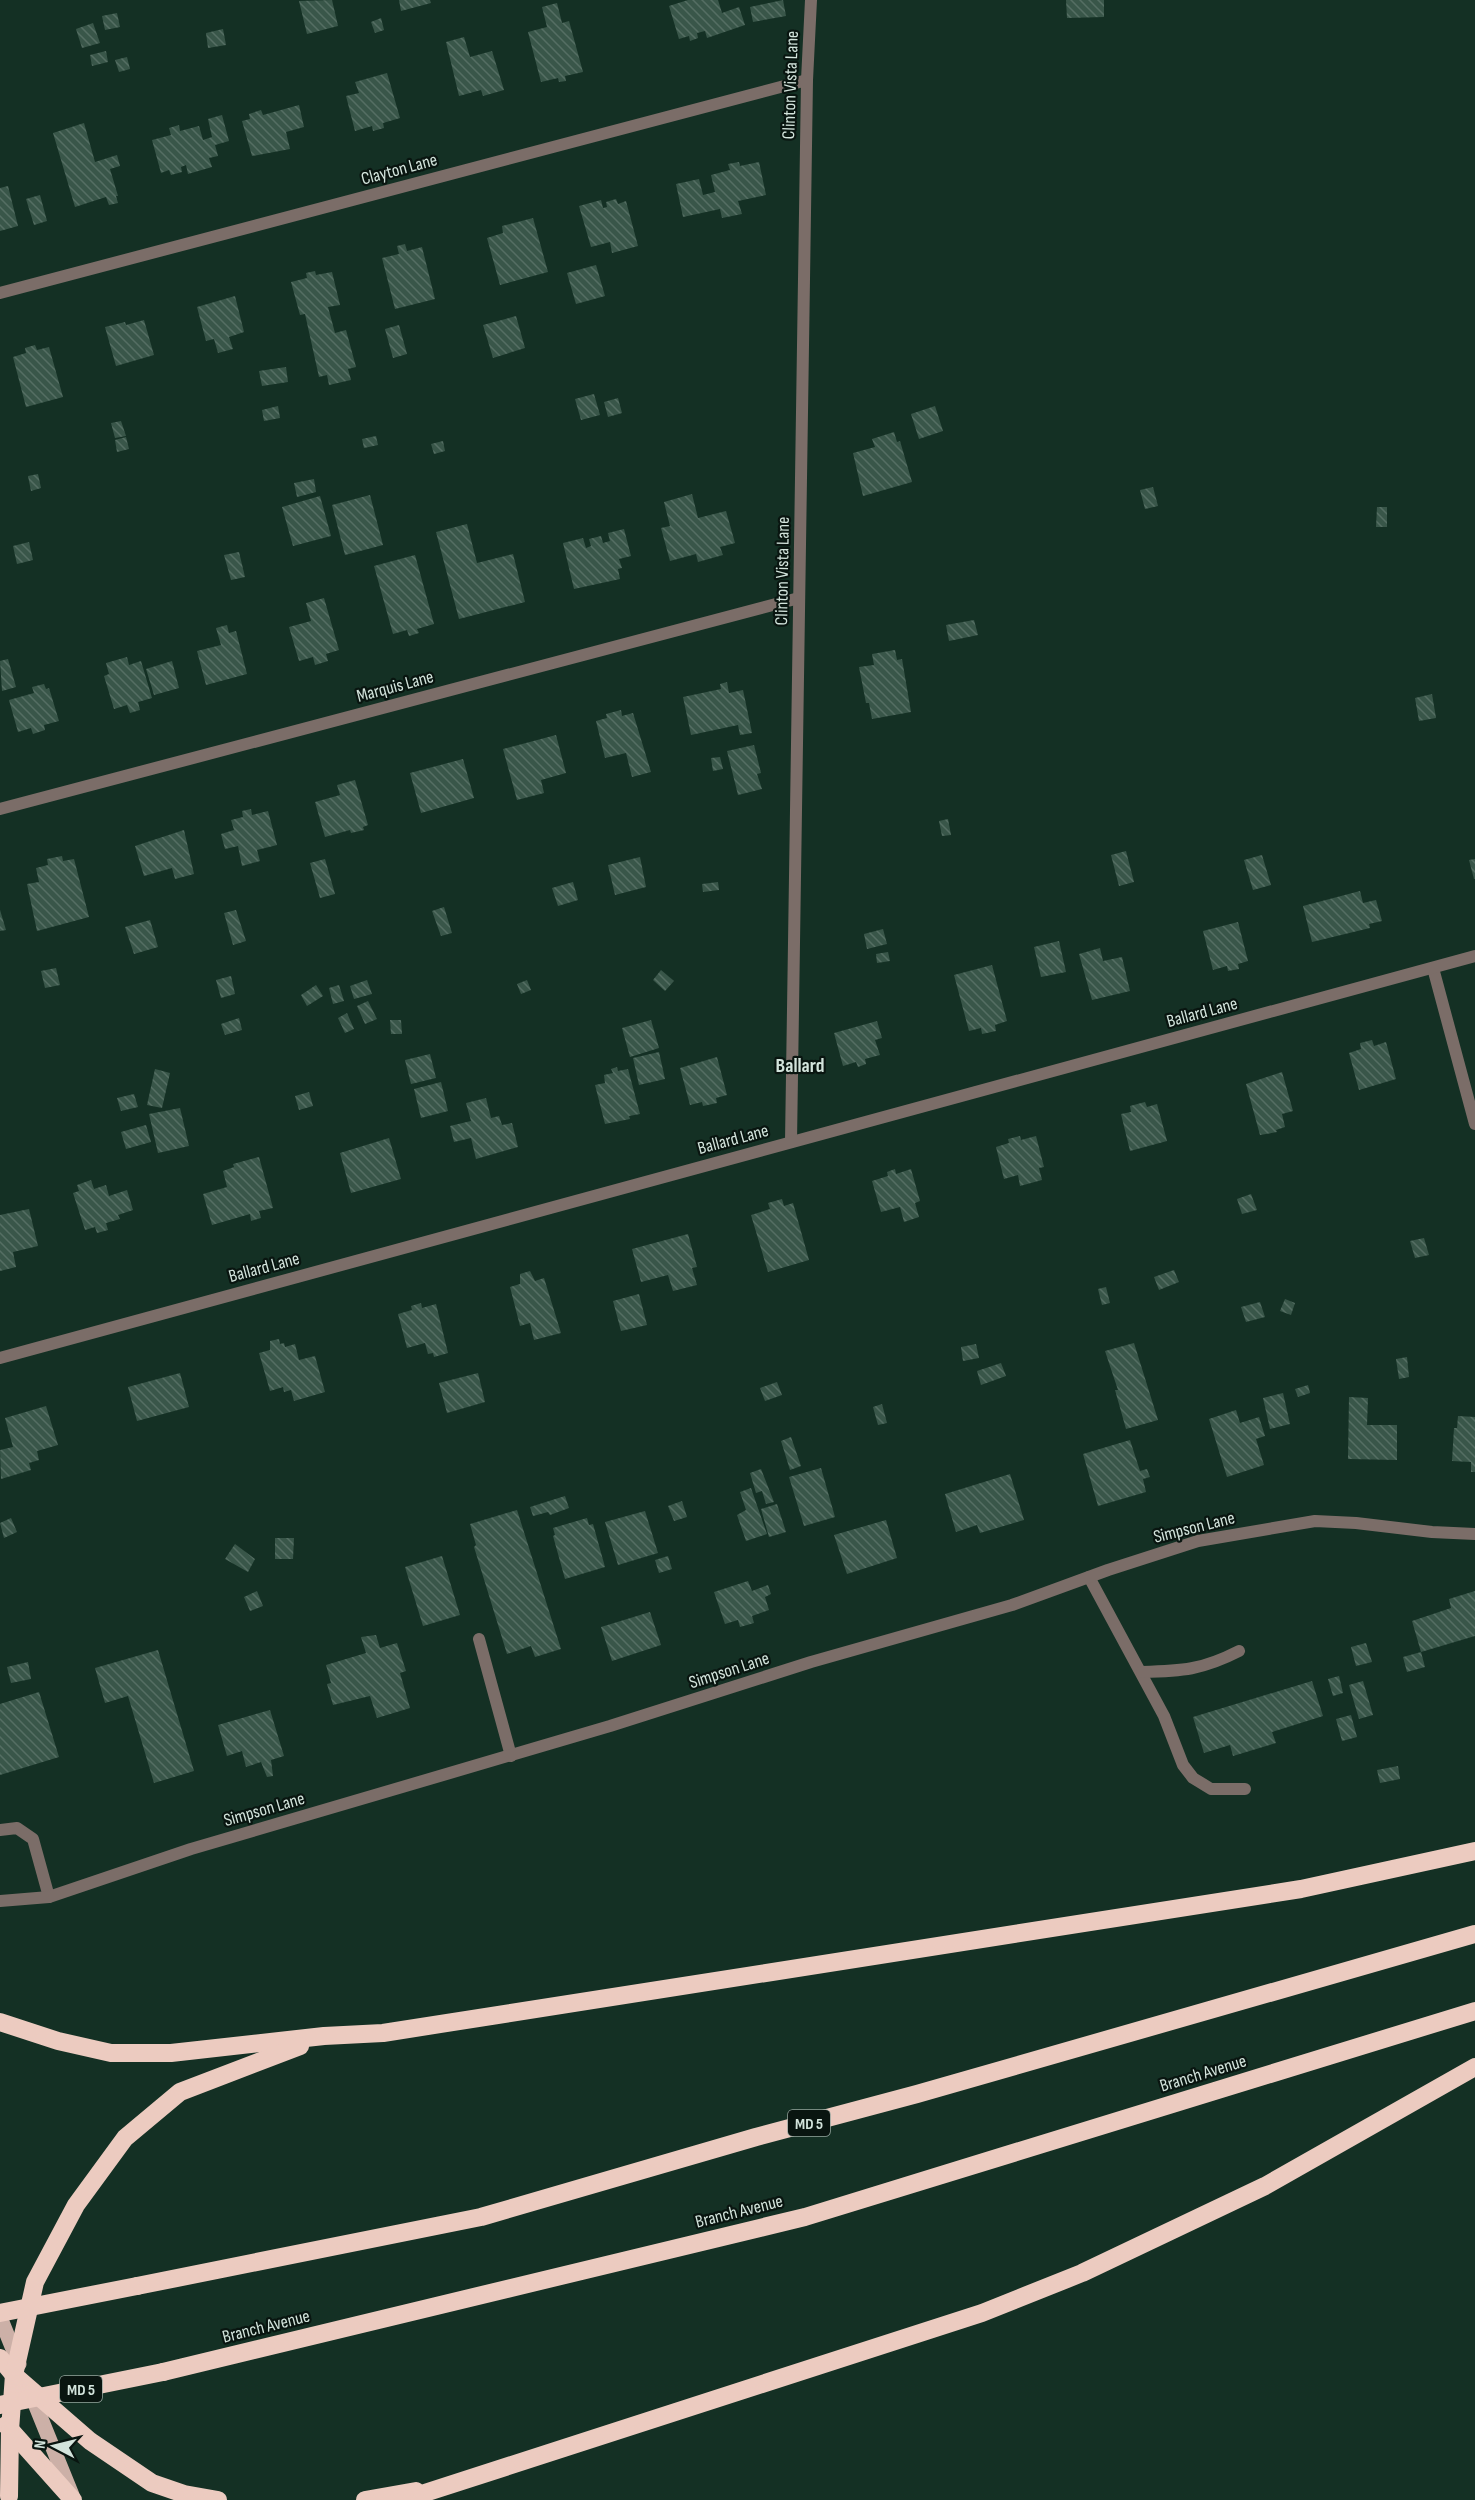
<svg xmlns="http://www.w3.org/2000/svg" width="1475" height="2500" viewBox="0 0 1475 2500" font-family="'Sofia Sans Condensed',sans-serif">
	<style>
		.building { fill: url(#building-back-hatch) }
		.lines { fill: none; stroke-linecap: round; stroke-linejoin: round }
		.service { stroke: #7b6d68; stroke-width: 12 }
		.minor { stroke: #7b6d68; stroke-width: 12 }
		.primary { stroke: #ccb0a7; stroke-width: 15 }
		.motorway { stroke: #eccbc0; stroke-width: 18 }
		.motorway-bridge { stroke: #eccbc0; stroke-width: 18 }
		.labels { text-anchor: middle; stroke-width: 4.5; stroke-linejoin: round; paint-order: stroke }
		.shield { fill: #091510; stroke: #96a69f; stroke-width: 1.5 }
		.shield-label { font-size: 16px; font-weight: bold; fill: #d3e4dc }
		.street-label { font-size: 18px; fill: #d3e4dc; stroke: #091510 }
		.neighbourhood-label { font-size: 20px; font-weight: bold; fill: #d3e4dc; stroke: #091510 }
	</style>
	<defs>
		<pattern id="building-back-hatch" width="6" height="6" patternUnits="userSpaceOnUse" patternTransform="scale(1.5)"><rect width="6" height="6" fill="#395649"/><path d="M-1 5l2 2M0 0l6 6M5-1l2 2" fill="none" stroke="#556e63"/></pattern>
	</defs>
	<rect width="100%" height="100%" fill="#143024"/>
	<g class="building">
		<polygon points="332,0 338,26 307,34 299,1"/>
		<polygon points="399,0 430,0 431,3 401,11"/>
		<polygon points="688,0 718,0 722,13 739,7 745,25 707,38 705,31 697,33 698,38 690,41 689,36 679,39 669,6"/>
		<polygon points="783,0 786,16 753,22 750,7"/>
		<polygon points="1066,0 1104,0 1104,17 1067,18"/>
		<polygon points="557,3 562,23 569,21 583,72 565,76 566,81 559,82 558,78 541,82 528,32 547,27 542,7"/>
		<polygon points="117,13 120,27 105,30 102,16"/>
		<polygon points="381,18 384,30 375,33 371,22"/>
		<polygon points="93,23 100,43 82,48 76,29"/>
		<polygon points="223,29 226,45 208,48 206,33"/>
		<polygon points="464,37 470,57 492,51 504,90 483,96 481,90 459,96 446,42"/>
		<polygon points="106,51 108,62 92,66 90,55"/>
		<polygon points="127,57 130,69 119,72 115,60"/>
		<polygon points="387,73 400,118 383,123 384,128 373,131 372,126 355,131 346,96 359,93 355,82"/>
		<polygon points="299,105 304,127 286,132 290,149 252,156 242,121 250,119 249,114 261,110 263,115"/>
		<polygon points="222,115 229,141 215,145 218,156 209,158 212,167 188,174 186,165 181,167 182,172 171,175 169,170 161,173 152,140 171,135 169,128 179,125 180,131 199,126 203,140 212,137 208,119"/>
		<polygon points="84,123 95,162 117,155 120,166 110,169 118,196 116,196 118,203 109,205 106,197 75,207 53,133"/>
		<polygon points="739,162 740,166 759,162 766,195 738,201 742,214 722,218 720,209 683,217 676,184 699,179 703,195 715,192 711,175 730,170 728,164"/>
		<polygon points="8,186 18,226 0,231 0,188"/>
		<polygon points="40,195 47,221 34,225 26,199"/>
		<polygon points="616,199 618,204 626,201 638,246 612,253 610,242 591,247 579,206 601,200 603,208 607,207 606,202"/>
		<polygon points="533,218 548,272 500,285 487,238 503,233 502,226"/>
		<polygon points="405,244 407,251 422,247 435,299 395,309 382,258 399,254 397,246"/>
		<polygon points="596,265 605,296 576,304 567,273"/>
		<polygon points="315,271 316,275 332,272 340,305 328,307 335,333 346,330 356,367 348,369 351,380 329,385 327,375 319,377 305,314 300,315 291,282 307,278 306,273"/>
		<polygon points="235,296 244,332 229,337 233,349 218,353 214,339 206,341 197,307"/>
		<polygon points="516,316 525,348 493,358 483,325"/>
		<polygon points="144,320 154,355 116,366 105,327 125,322 126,325"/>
		<polygon points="399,325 407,354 393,358 385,329"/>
		<polygon points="35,345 37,350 49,347 63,397 26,407 13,357 26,353 25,348"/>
		<polygon points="286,367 288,382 262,386 259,371"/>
		<polygon points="594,394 600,415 581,420 575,399"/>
		<polygon points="618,398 622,413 608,417 604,402"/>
		<polygon points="278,406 280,418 264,421 262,410"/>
		<polygon points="935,406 943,431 919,439 911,414"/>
		<polygon points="121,421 126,436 115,438 111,423"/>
		<polygon points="894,432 897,442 900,441 912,482 863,496 853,453 875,447 872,439"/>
		<polygon points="376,436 378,445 364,448 362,439"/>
		<polygon points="126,437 129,449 117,452 115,440"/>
		<polygon points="443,441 445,451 434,454 431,444"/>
		<polygon points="38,474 41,488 31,491 28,476"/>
		<polygon points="314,479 316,492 297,497 294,483"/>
		<polygon points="1153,487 1158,506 1145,509 1140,490"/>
		<polygon points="692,494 698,518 726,511 735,543 720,547 723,555 698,562 696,554 670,561 661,528 670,526 664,502"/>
		<polygon points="370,495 383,545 345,555 332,505"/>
		<polygon points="320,496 331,536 293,546 282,507"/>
		<polygon points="1377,507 1387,507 1387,527 1376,527"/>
		<polygon points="467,524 477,563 513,554 525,602 459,619 436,532"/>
		<polygon points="624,529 631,556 619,559 622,568 618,569 620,579 574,589 563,543 583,538 586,548 591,546 589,539 601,536 603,543 610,541 608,533"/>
		<polygon points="29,542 33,560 17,564 13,546"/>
		<polygon points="239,552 245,577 231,580 224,555"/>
		<polygon points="415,555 434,624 417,629 419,633 409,636 407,630 393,634 374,566"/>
		<polygon points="324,598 339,650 326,654 328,661 315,665 313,657 299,661 289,627 311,621 306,603"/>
		<polygon points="974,620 978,635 949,641 946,625"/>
		<polygon points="227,625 229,633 236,631 247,674 206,685 197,651 221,645 216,628"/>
		<polygon points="895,650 897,660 902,659 911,712 872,719 869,703 866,703 859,667 874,665 872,654"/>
		<polygon points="127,657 129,665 141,661 152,698 138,702 140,710 130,713 127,705 114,709 104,676 109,674 106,663"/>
		<polygon points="8,659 16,687 2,691 0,661"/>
		<polygon points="172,661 179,688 154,695 146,669"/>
		<polygon points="727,682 729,693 743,690 752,733 740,735 738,725 691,735 683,697 721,689 720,684"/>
		<polygon points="44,684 46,689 49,688 59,721 44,725 45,730 33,734 31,728 18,732 9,700 34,693 32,687"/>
		<polygon points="1432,694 1436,718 1419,721 1415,698"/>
		<polygon points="621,710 622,716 633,713 651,772 632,777 626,753 605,758 596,721 607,718 606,714"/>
		<polygon points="556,735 566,773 541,780 544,793 517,800 503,749"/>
		<polygon points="754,745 761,773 757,774 762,789 738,795 727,751"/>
		<polygon points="720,757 723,769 713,771 711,758"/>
		<polygon points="463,759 474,798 421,813 410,773"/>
		<polygon points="355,780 368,825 363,827 364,830 351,833 350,830 325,837 315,802 340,795 337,785"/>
		<polygon points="251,809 252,815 268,811 277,845 257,850 260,861 242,866 238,846 225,849 221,834 234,830 231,820 243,817 242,811"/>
		<polygon points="948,819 951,835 942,836 939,821"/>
		<polygon points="184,830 194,874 175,879 172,868 144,876 135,846"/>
		<polygon points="1126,851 1134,882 1119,886 1111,855"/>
		<polygon points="1262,855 1271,885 1253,890 1244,860"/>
		<polygon points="62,856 63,861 74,859 89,917 37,931 27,884 39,882 36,868 48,865 47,859"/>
		<polygon points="640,857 646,887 615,895 608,865"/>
		<polygon points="325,859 335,894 320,898 310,863"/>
		<polygon points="1475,859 1475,879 1474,879 1469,860"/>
		<polygon points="573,882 578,900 558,906 552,888"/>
		<polygon points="718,882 719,890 703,892 702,884"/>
		<polygon points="1360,891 1363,903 1376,900 1382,921 1369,924 1370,928 1312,942 1303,906"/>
		<polygon points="444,907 452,933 441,936 432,911"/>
		<polygon points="0,910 6,930 0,931"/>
		<polygon points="236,910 246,941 233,945 224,913"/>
		<polygon points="150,920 158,947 134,954 125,927"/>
		<polygon points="1238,922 1248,961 1238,964 1239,969 1228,971 1227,966 1213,970 1203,931"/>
		<polygon points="883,929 887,944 867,949 864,934"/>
		<polygon points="1059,941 1066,972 1041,977 1034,947"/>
		<polygon points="1100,948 1103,961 1122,957 1130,991 1092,1000 1079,954"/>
		<polygon points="888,952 890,961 877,963 876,954"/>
		<polygon points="992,965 1007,1021 995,1025 996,1031 982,1034 981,1028 969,1031 954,975"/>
		<polygon points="56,968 60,985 45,988 41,971"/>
		<polygon points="661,970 674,981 665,991 653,980"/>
		<polygon points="231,976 235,994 221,998 216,980"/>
		<polygon points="367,980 372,994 354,999 350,986"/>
		<polygon points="527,980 531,990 521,994 517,984"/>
		<polygon points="316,985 323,996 307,1006 301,995"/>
		<polygon points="339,985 344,1001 333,1004 329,988"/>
		<polygon points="368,1001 377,1019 365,1024 357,1006"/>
		<polygon points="347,1013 354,1029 345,1033 338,1018"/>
		<polygon points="239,1018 242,1030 225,1035 221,1024"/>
		<polygon points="390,1020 401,1020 402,1034 391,1034"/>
		<polygon points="651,1020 659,1048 630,1057 622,1028"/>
		<polygon points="877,1021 882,1038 875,1040 880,1055 865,1059 866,1064 858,1067 856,1062 843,1066 834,1033"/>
		<polygon points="1372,1040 1374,1046 1386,1042 1396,1079 1359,1090 1349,1053 1361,1049 1360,1043"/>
		<polygon points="659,1052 665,1079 639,1085 633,1058"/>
		<polygon points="430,1054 436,1078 411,1084 405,1060"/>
		<polygon points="717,1057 727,1095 716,1098 717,1103 703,1106 702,1102 690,1105 680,1068"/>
		<polygon points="617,1067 618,1071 628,1069 640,1114 629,1116 630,1119 605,1124 595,1085 605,1083 604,1075 613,1073 611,1069"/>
		<polygon points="155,1069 170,1073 162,1108 147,1105"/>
		<polygon points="1282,1072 1293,1111 1282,1114 1285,1127 1276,1130 1277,1132 1260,1135 1246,1084"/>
		<polygon points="441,1082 448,1111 421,1118 414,1089"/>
		<polygon points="309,1092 313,1106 299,1110 295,1096"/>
		<polygon points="134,1094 138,1107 121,1111 117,1098"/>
		<polygon points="486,1098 491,1118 499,1116 502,1125 512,1123 518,1147 476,1159 471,1138 454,1142 450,1126 471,1121 466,1103"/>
		<polygon points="1145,1102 1147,1107 1157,1104 1167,1141 1130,1151 1121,1114 1131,1112 1130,1106"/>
		<polygon points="180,1108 189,1146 158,1153 149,1114"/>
		<polygon points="146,1125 151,1142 126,1149 121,1132"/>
		<polygon points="1020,1136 1021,1140 1036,1136 1044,1167 1039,1168 1042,1180 1020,1186 1018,1175 1004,1179 996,1147 1009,1143 1008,1139"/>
		<polygon points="389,1138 401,1179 351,1193 340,1153"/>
		<polygon points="259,1157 273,1208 259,1211 261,1218 251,1221 250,1214 212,1225 203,1194 227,1187 223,1171 234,1167 233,1164"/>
		<polygon points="895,1169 896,1174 911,1169 920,1201 915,1203 919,1217 904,1222 900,1207 881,1212 872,1181 888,1176 887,1172"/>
		<polygon points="91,1180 94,1189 106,1185 109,1196 127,1190 133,1210 118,1215 120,1219 106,1223 108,1230 97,1233 95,1227 85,1230 73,1193 79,1191 77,1185"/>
		<polygon points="1251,1194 1257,1210 1242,1214 1237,1199"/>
		<polygon points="782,1199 784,1206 793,1203 809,1260 768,1272 751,1215 770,1209 768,1203"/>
		<polygon points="29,1209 38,1246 13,1252 16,1267 0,1271 0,1215"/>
		<polygon points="688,1234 697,1267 692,1268 697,1285 673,1291 668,1275 641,1282 632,1249"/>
		<polygon points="1424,1238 1429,1255 1415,1258 1410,1241"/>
		<polygon points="1174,1270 1179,1282 1159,1290 1154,1277"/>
		<polygon points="530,1271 535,1281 544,1278 561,1333 534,1340 530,1323 520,1326 510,1287 520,1284 520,1274"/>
		<polygon points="1106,1287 1110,1303 1102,1305 1098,1289"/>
		<polygon points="639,1294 647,1325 621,1331 613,1301"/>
		<polygon points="1285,1299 1295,1303 1291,1315 1280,1311"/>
		<polygon points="1260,1302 1265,1317 1246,1322 1241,1307"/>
		<polygon points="421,1303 422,1308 436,1304 448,1353 434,1357 433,1353 428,1354 425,1343 407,1348 398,1314 412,1310 411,1306"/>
		<polygon points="279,1339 280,1344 284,1343 285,1347 295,1344 299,1360 315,1356 325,1392 294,1401 291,1390 284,1392 283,1387 270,1391 259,1353 270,1350 270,1341"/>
		<polygon points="1134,1343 1158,1420 1126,1429 1115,1390 1118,1390 1105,1351"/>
		<polygon points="976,1344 979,1358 963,1361 961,1347"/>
		<polygon points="1407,1357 1409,1377 1399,1379 1396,1359"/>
		<polygon points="1001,1363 1006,1376 981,1385 977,1371"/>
		<polygon points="180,1373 189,1407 137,1421 128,1387"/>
		<polygon points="478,1373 485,1402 447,1413 439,1383"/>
		<polygon points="777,1382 782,1395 765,1401 760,1388"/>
		<polygon points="1308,1385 1310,1393 1298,1397 1295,1389"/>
		<polygon points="1283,1393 1290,1424 1270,1429 1263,1398"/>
		<polygon points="1349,1397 1368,1398 1367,1425 1397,1425 1397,1460 1348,1459"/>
		<polygon points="882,1404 887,1423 878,1425 873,1407"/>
		<polygon points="46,1406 58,1445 37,1451 39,1460 29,1463 31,1470 1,1479 0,1450 13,1447 5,1418"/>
		<polygon points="1236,1410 1240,1423 1259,1417 1265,1436 1256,1439 1264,1465 1227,1477 1209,1419"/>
		<polygon points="1458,1416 1475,1417 1475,1472 1471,1472 1471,1462 1452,1461 1454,1428 1457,1428"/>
		<polygon points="791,1437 801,1466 790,1470 781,1441"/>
		<polygon points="1130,1440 1140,1471 1147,1469 1150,1477 1143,1479 1146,1492 1098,1506 1083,1454"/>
		<polygon points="821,1468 835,1517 804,1526 789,1477"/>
		<polygon points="761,1469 774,1502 766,1504 762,1491 756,1493 750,1473"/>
		<polygon points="1010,1474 1024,1520 980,1533 977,1525 956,1532 945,1494"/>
		<polygon points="751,1488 767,1534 746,1541 737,1515 746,1510 740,1492"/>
		<polygon points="565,1496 569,1508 550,1515 548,1512 533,1516 530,1507"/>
		<polygon points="682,1501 687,1517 674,1521 668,1506"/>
		<polygon points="777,1504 786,1532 769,1537 761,1509"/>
		<polygon points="517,1510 561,1649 535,1657 531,1646 507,1654 474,1547 476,1545 470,1524"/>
		<polygon points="645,1511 658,1553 618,1565 605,1522"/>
		<polygon points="11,1518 17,1532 4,1538 0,1523"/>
		<polygon points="587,1518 589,1525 593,1524 605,1567 565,1579 553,1536 555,1535 553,1528"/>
		<polygon points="886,1520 897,1558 847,1574 834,1535"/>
		<polygon points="275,1538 294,1538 293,1559 275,1559"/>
		<polygon points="235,1544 255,1559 248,1572 225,1559"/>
		<polygon points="442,1556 460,1615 423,1626 405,1567"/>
		<polygon points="668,1556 672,1569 659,1573 655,1560"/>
		<polygon points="748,1581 752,1591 768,1585 771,1594 765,1597 769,1610 752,1616 754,1623 740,1627 738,1620 725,1624 714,1592"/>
		<polygon points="257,1591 263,1606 250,1611 244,1597"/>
		<polygon points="1475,1591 1475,1636 1421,1652 1412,1621 1451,1608 1449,1599"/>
		<polygon points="650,1612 661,1645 612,1661 601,1627"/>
		<polygon points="376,1635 380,1648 397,1643 406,1671 400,1673 410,1708 377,1718 370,1696 333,1705 327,1684 331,1683 326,1665 366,1653 361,1637"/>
		<polygon points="1366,1643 1372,1662 1356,1666 1351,1647"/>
		<polygon points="158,1650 194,1771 154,1783 128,1696 105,1703 95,1668"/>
		<polygon points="1421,1652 1425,1667 1407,1672 1403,1657"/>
		<polygon points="28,1662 31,1679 11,1683 7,1667"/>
		<polygon points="1339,1676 1343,1693 1333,1696 1328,1679"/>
		<polygon points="1312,1681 1323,1716 1272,1732 1276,1743 1233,1756 1230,1745 1204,1753 1193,1717"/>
		<polygon points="1363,1681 1373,1715 1359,1719 1349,1685"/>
		<polygon points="39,1692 59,1757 0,1775 0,1704"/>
		<polygon points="270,1710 284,1756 271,1760 273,1776 267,1777 261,1762 246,1767 242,1751 227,1756 218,1725"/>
		<polygon points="1351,1715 1357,1737 1342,1741 1336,1719"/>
		<polygon points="1398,1766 1400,1779 1380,1783 1377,1770"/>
	</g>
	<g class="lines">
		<g class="service">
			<polyline points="1089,1577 1164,1716 1183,1765 1193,1778 1211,1789 1245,1789"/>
			<polyline points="479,1639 511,1756"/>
			<path d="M1142,1672C1182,1671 1202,1670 1239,1651"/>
			<polyline points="0,1830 17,1828 33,1839 49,1897"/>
		</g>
		<g class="minor">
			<polyline points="0,293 807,80"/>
			<polyline points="0,809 799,598"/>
			<polyline points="1433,968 1475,1124"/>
			<polyline points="791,1142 807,80 811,0"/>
			<polyline points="0,1358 1475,956"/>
			<polyline points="0,1901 49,1897 191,1849 610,1726 811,1662 1012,1605 1108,1570 1198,1541 1315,1521 1356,1523 1432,1532 1475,1534"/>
		</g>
		<g class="primary">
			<polyline points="0,2317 19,2364"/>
			<polyline points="29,2389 72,2495"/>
		</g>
		<g class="motorway">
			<polyline points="0,2022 58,2041 111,2053 171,2053 324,2036 383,2033 1301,1889 1475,1851"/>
			<polyline points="137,2286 481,2217 756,2137 917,2094 1475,1934"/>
			<polyline points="0,2358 14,2375 90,2441 152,2483 184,2494 218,2500"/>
			<polyline points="163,2372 805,2217 1475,2011"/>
			<polyline points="6,2425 73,2500"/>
			<polyline points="9,2496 10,2430 14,2375 35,2282 76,2205 125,2138 180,2092 300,2046"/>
			<polyline points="365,2500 416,2491"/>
			<polyline points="403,2500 982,2313 1082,2273 1265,2186 1475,2067"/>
		</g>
		<g class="motorway-bridge">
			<polyline points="0,2313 137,2286"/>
			<polyline points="0,2405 163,2372"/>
		</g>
	</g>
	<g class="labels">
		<g class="shield">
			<rect x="788" y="2110" width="42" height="26" rx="4.5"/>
			<rect x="60" y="2376" width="42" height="26" rx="4.5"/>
		</g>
		<g class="shield-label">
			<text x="809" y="2129">MD 5</text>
			<text x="81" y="2395">MD 5</text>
		</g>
		<g class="street-label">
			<text transform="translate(790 85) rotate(-88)" y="6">Clinton Vista Lane</text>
			<text transform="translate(399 169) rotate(-15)" y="6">Clayton Lane</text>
			<text transform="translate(782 571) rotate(-89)" y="6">Clinton Vista Lane</text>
			<text transform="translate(395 686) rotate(-15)" y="6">Marquis Lane</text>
			<text transform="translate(1202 1012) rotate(-15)" y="6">Ballard Lane</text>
			<text transform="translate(733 1139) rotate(-15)" y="6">Ballard Lane</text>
			<text transform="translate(264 1267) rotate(-15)" y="6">Ballard Lane</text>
			<text transform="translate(1194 1527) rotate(-14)" y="6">Simpson Lane</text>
			<text transform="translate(729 1670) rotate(-18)" y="6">Simpson Lane</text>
			<text transform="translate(264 1809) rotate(-16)" y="6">Simpson Lane</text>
			<text transform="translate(1203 2073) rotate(-17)" y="6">Branch Avenue</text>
			<text transform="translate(739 2211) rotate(-14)" y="6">Branch Avenue</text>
			<text transform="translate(266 2326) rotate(-14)" y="6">Branch Avenue</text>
		</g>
		<g class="neighbourhood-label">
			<text x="800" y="1072">Ballard</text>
		</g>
	</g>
	<g transform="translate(54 2446) rotate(277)" stroke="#091510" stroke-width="4.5" paint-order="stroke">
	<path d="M0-4.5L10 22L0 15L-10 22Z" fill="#d3e4dc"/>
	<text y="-9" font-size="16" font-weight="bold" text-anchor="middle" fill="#d3e4dc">N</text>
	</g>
</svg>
